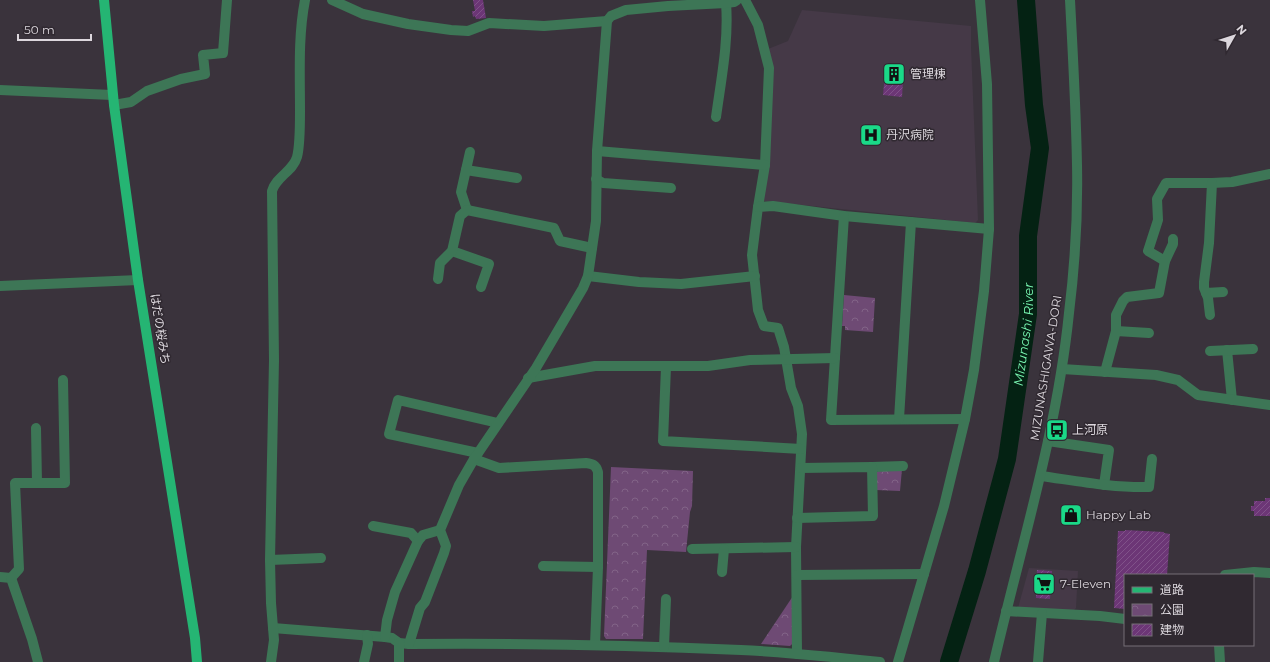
<svg xmlns="http://www.w3.org/2000/svg" width="1270" height="662" viewBox="0 0 1270 662" font-family="Montserrat,'Noto Sans JP',sans-serif">
	<style>
		.built { fill: #453947 }
		.park { fill: url(#park-crowns) }
		.lines { fill: none; stroke-linecap: round; stroke-linejoin: round }
		.river { stroke: #042213; stroke-width: 18 }
		.building { fill: url(#building-hatch) }
		.minor { stroke: #3d7656; stroke-width: 10 }
		.major { stroke: #25b573; stroke-width: 10 }
		.labels { text-anchor: middle; stroke-width: 3; stroke-linejoin: round; paint-order: stroke }
		.poi-label { font-size: 12px; fill: #dcd7dd; stroke: #302931; text-anchor: start }
		.street-label { font-size: 12px; fill: #dcd7dd; stroke: #302931 }
		.water-label { font-size: 13px; font-style: italic; fill: #79f6b1; stroke: #302931 }
	</style>
	<defs>
		<pattern id="park-crowns" width="20" height="18" patternUnits="userSpaceOnUse"><rect width="20" height="18" fill="#6e4a74"/><path d="M2 6a3 3 0 1 1 6 0M12 15a3 3 0 1 1 6 0" fill="none" stroke="#826387"/></pattern>
		<pattern id="building-hatch" width="6" height="6" patternUnits="userSpaceOnUse"><rect width="6" height="6" fill="#6c3676"/><path d="M-1 1l2-2M0 6l6-6M5 7l2-2" fill="none" stroke="#805289"/></pattern>
	</defs>
	<rect width="100%" height="100%" fill="#3a333c"/>
	<g class="built">
		<polygon points="802,10 971,26 971,47 978,220 975,223 764,201 768,49 788,41"/>
		<polygon points="1029,568 1078,571 1076,608 1072,612 1018,608"/>
	</g>
	<g class="park">
		<polygon points="844,295 875,298 873,332 845,330 845,326 842,326"/>
		<polygon points="611,467 693,471 692,506 690,512 686,552 647,550 643,639 606,639 604,636"/>
		<polygon points="880,469 902,469 900,491 876,490 876,473"/>
		<polygon points="793,596 793,643 790,646 761,644"/>
	</g>
	<g class="lines">
		<path class="river" id="s1" d="M949,662L977,571L1007,459L1028,314V236L1040,148L1034,105L1026,0"/>
	</g>
	<g class="building">
		<polygon points="473,0 483,0 486,18 476,19 475,16 473,17 472,11 475,11"/>
		<polygon points="886,64 904,66 902,97 883,95"/>
		<polygon points="1265,498 1270,498 1270,516 1254,516 1254,511 1251,511 1251,506 1254,506 1254,501 1265,501"/>
		<polygon points="1062,505 1081,506 1079,525 1061,523"/>
		<polygon points="1125,530 1164,532 1164,533 1170,534 1167,575 1125,575 1125,609 1114,608 1118,531 1125,531"/>
		<polygon points="1037,570 1052,571 1050,599 1036,598"/>
	</g>
	<g class="lines">
		<g class="minor">
			<polyline points="332,0 363,14 408,24 451,30 468,31 489,23 544,26 607,21"/>
			<polyline points="745,0 758,25 769,68 765,165 758,207 752,255 758,310 764,326 778,328 784,347 791,388 798,406 802,434 796,547 797,654"/>
			<polyline points="0,90 112,95"/>
			<polyline points="114,105 131,102 147,91 181,79 205,74 203,55 223,53 227,0"/>
			<path d="M716,117C721,80 729,41 726,3"/>
			<polyline points="597,151 765,165"/>
			<polyline points="466,170 517,178"/>
			<polyline points="596,179 603,183 671,188"/>
			<polyline points="758,207 773,206 844,216 989,229"/>
			<polyline points="467,210 554,228 560,241 592,248"/>
			<polyline points="467,210 461,192 470,152"/>
			<polyline points="844,216 831,420 965,419"/>
			<polyline points="452,251 489,264 481,287"/>
			<polyline points="1165,261 1148,251 1158,220 1157,199 1166,183 1212,183 1232,182 1270,174"/>
			<polyline points="588,276 639,282 681,284 755,276"/>
			<polyline points="438,279 440,263 452,251 460,216 467,210"/>
			<polyline points="0,286 138,280"/>
			<polyline points="1206,293 1223,292"/>
			<polyline points="1210,315 1208,298 1204,288 1204,282 1209,243 1212,183"/>
			<polyline points="1116,331 1149,333"/>
			<polyline points="1227,350 1232,400"/>
			<polyline points="1210,351 1253,349"/>
			<polyline points="666,367 663,441 801,449"/>
			<polyline points="1062,369 1156,375 1178,380 1198,395 1270,405"/>
			<polyline points="1105,372 1116,331 1116,315 1123,301 1127,297 1159,293 1165,261 1173,244 1173,239"/>
			<polyline points="528,378 595,366 708,366 750,360 835,358"/>
			<polyline points="899,419 911,222"/>
			<polyline points="36,428 37,483"/>
			<polyline points="1048,441 1109,450 1104,485"/>
			<polyline points="478,453 389,434 398,400 498,423"/>
			<path d="M474,459L499,468L586,463C593,464 596,465 598,472V567L595,645"/>
			<polyline points="872,467 903,466"/>
			<path d="M1041,476C1077,481 1113,488 1149,487L1152,459"/>
			<polyline points="797,518 873,516 872,467 801,468"/>
			<polyline points="373,526 411,533 418,541"/>
			<polyline points="692,549 796,547"/>
			<polyline points="270,560 321,558"/>
			<polyline points="543,566 598,567"/>
			<polyline points="722,572 724,549"/>
			<polyline points="797,575 924,574"/>
			<polyline points="1225,575 1254,572 1270,573"/>
			<polyline points="0,577 11,578 32,639 38,662"/>
			<polyline points="11,578 19,569 15,483 65,483 63,380"/>
			<polyline points="1006,611 1100,616 1125,619"/>
			<path d="M273,628L385,637L392,638L399,643L409,644C520,643 631,645 741,650C788,652 834,657 880,662"/>
			<polyline points="385,637 387,620 395,592 418,541 423,535 440,530"/>
			<polyline points="399,643 399,662"/>
			<polyline points="409,644 420,608 425,602 444,553 446,546 440,530 459,485 474,459 536,368 583,288 588,276 596,221 597,151 607,21 611,16 626,10 668,6 726,3 734,2 737,0"/>
			<polyline points="1219,645 1220,662"/>
			<polyline points="664,647 666,599"/>
			<path d="M271,662L274,640L271,603L270,560L274,360L272,191C276,177 293,171 297,157C300,146 300,122 300,111C300,74 298,36 305,0"/>
			<polyline points="364,662 368,644 367,635"/>
			<polyline points="898,662 944,506 965,419 974,370 984,291 989,229 987,84 980,0"/>
			<path d="M994,662C1021,546 1057,432 1069,313C1075,264 1078,214 1077,165C1076,110 1073,55 1070,0"/>
			<polyline points="1038,662 1042,613"/>
		</g>
		<polyline class="major" points="104,0 114,105 138,280 195,638 197,662"/>
	</g>
	<defs>
		<g id="building-square" transform="scale(1.15)"><rect x="-9" y="-9" width="18" height="18" rx="4" fill="#1ad988" stroke="#302931"/><path d="M-4-6H4V6H1V3H-1V6H-4ZM-2.5-4.3h1.7v1.8h-1.7ZM.8-4.3h1.7v1.8H.8ZM-2.5-1h1.7V.8h-1.7ZM.8-1h1.7V.8H.8Z" fill="#111"/></g>
		<g id="hospital-square" transform="scale(1.15)"><rect x="-9" y="-9" width="18" height="18" rx="4" fill="#1ad988" stroke="#302931"/><path d="M-5-5h3v3.5h4V-5h3V5h-3V1.5h-4V5h-3Z" fill="#111"/></g>
		<g id="bus-square" transform="scale(1.15)"><rect x="-9" y="-9" width="18" height="18" rx="4" fill="#1ad988" stroke="#302931"/><path d="M-5-6H5V4H4V6H2V4H-2V6H-4V4H-5ZM-3.5-4V0h7V-4ZM-3.5 1.2v1.5H-2V1.2ZM2 1.2v1.5H3.5V1.2Z" fill="#111"/></g>
		<g id="shop-square" transform="scale(1.15)"><rect x="-9" y="-9" width="18" height="18" rx="4" fill="#1ad988" stroke="#302931"/><path d="M-5-2.5h2.3a2.7 3.5 0 0 1 5.4 0H5L5.5 6h-11ZM-1.5-2.5h3a1.5 2.3 0 0 0-3 0Z" fill="#111"/></g>
		<g id="supermarket-square" transform="scale(1.15)"><rect x="-9" y="-9" width="18" height="18" rx="4" fill="#1ad988" stroke="#302931"/><path d="M-6-5.5h2.5l.6 2H6L4.5 2H-2.5L-4.4-4H-6ZM-1.5 3.2a1.3 1.3 0 1 0 .1 0ZM3 3.2a1.3 1.3 0 1 0 .1 0Z" fill="#111"/></g>
	</defs>
	<g fill-rule="evenodd">
		<use href="#building-square" x="894" y="74"/>
		<use href="#hospital-square" x="871" y="135"/>
		<use href="#bus-square" x="1057" y="430"/>
		<use href="#shop-square" x="1071" y="515"/>
		<use href="#supermarket-square" x="1044" y="584"/>
	</g>
	<g class="labels">
		<g class="poi-label">
			<text x="910" y="78">管理棟</text>
			<text x="886" y="139">丹沢病院</text>
			<text x="1072" y="434">上河原</text>
			<text x="1086" y="519">Happy Lab</text>
			<text x="1060" y="588">7-Eleven</text>
		</g>
		<g class="street-label">
			<text transform="translate(160 329) rotate(81)" y="4">はだの桜みち</text>
			<text transform="translate(1046 368) rotate(-81)" y="4">MIZUNASHIGAWA-DORI</text>
		</g>
		<g class="water-label">
			<text dy="5" stroke="none"><textPath href="#s1" startOffset="337">Mizunashi River</textPath></text>
		</g>
	</g>
	<rect x="1124" y="574" width="130" height="72" fill="#302931" stroke="#756f76"/>
	<rect x="1132" y="587" width="20" height="6" fill="#25b573" stroke="#756f76"/>
	<text x="1160" y="594" font-size="12" fill="#dcd7dd">道路</text>
	<rect x="1132" y="604" width="20" height="12" fill="url(#park-crowns)" stroke="#756f76"/>
	<text x="1160" y="614" font-size="12" fill="#dcd7dd">公園</text>
	<rect x="1132" y="624" width="20" height="12" fill="url(#building-hatch)" stroke="#756f76"/>
	<text x="1160" y="634" font-size="12" fill="#dcd7dd">建物</text>
	<g transform="translate(1234 36) rotate(51)" stroke="#302931" stroke-width="3" paint-order="stroke">
	<path d="M0-3L7 15L0 10L-7 15Z" fill="#dcd7dd"/>
	<text y="-6" font-size="11" font-weight="bold" text-anchor="middle" fill="#dcd7dd">N</text>
	</g>
	<path d="M18 34v6h73v-6" fill="none" stroke="#dcd7dd" stroke-width="2"/>
	<text x="24" y="34" font-size="12" fill="#dcd7dd" stroke="#302931" stroke-width="3" paint-order="stroke">50 m</text>
</svg>
